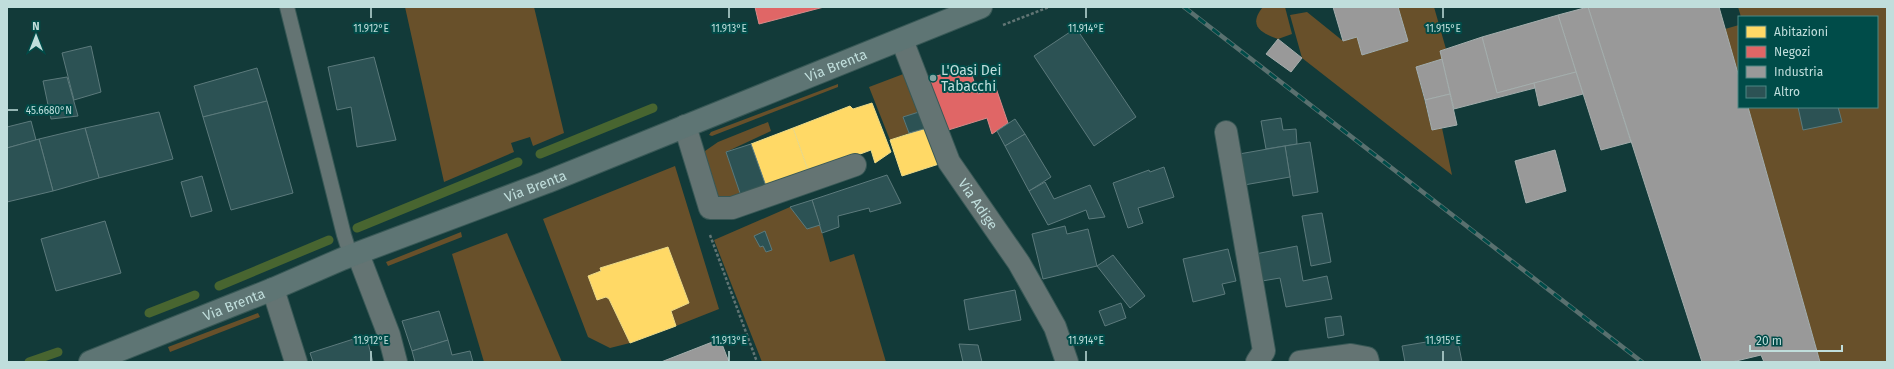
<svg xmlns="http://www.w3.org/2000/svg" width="1894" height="369" viewBox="0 0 1894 369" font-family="'Fira Sans',sans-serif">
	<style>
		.green { fill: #68502a }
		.homes { fill: #ffd966; stroke: #ecda89 }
		.shops { fill: #e06666; stroke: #d68a89 }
		.industry { fill: #999; stroke: #a5aead }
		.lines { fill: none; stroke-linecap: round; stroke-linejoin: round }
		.stream { stroke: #486530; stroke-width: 9 }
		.building { fill: #2c5254; stroke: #5c7a7c }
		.lane-casing { stroke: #385856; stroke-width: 16 }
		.street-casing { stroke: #385856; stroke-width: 24 }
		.secondary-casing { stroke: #385856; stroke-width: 24 }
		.path { stroke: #617574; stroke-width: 2.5; stroke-dasharray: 3 2; stroke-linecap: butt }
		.lane { stroke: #647473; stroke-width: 14 }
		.street { stroke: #647473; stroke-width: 22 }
		.secondary { stroke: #5e7574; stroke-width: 22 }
		.rail-casing { stroke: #59706f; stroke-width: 4.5 }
		.rail { stroke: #004c49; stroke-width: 3; stroke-dasharray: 9; stroke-linecap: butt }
		.ticks { fill: none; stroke: #c0dedc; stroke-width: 1.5 }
		.poi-dot { fill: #83a5a3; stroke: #004c49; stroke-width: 1.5 }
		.labels { text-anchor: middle; stroke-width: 4; stroke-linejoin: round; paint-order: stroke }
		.street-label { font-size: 14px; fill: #c0dedc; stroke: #004c49 }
		.poi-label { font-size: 14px; fill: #c0dedc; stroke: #004c49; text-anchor: start }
		.ticks-label { font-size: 10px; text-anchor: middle; fill: #c0dedc; stroke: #004c49; stroke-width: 4; stroke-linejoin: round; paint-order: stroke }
	</style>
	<rect width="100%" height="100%" fill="#123a39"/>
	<g class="green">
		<polygon points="405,7 534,7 564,133 533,146 530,137 511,143 514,152 444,182"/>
		<path d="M1263,7H1285L1292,34L1278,39C1260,33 1248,25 1263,7Z"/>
		<polygon points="1398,7 1434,7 1446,49 1440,51 1442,59 1416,67 1432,130 1442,128 1452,175 1302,58 1290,15 1307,12 1343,41 1357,37 1363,55 1408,41"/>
		<polygon points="1738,7 1887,7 1887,362 1820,362 1748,107 1877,107 1877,17 1741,17"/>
		<polygon points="1739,25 1739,77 1725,29"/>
		<polygon points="906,73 922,111 903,117 909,133 890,140 869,87"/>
		<polygon points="838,84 838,87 712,136 709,135 711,132"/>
		<polygon points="768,122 771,131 726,152 742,199 727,200 718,197 704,156 705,151 718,142"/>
		<polygon points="675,166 719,309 676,326 671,311 689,303 668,247 600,268 601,271 588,276 609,299 630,343 610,348 588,337 543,219"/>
		<polygon points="790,207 807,228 820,225 830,262 854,254 886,362 762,362 714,240"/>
		<polygon points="461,232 462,237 388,266 386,262"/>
		<polygon points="507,233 562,362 484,362 452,254"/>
		<polygon points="258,313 260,317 170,352 168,347"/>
	</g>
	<g class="homes">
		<polygon points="872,103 891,152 875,163 871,150 809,173 793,128 850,106 853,109"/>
		<polygon points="793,128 809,173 767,189 751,144"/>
		<polygon points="927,128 939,164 902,176 890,140"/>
		<polygon points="668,247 689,303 671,311 676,326 630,343 609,299 606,297 597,300 588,276 601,271 600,268"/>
	</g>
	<g class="shops">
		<polygon points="755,7 824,7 759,24"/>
		<polygon points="969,66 978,94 996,88 1008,123 992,134 987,118 945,131 927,79"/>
	</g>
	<g class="industry">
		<polygon points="1333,7 1398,7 1408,41 1362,55 1357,37 1343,41"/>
		<polygon points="1588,7 1719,7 1739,77 1739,107 1748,107 1820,362 1764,362 1761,355 1732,362 1702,362"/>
		<polygon points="1588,7 1631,142 1601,150 1558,15"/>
		<polygon points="1558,15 1576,72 1497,93 1482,37"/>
		<polygon points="1482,37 1497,93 1534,83 1535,88 1454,109 1440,51"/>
		<polygon points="1278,39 1302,58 1291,72 1266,54"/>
		<polygon points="1442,59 1450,94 1425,100 1416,67"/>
		<polygon points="1576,72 1583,94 1539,106 1534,83"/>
		<polygon points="1450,94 1457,125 1432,130 1425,100"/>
		<polygon points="1555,150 1566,191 1526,203 1515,161"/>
		<polygon points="720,339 729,362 661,362"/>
	</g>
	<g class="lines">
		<g class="stream">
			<polyline points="540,154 653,108"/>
			<polyline points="357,228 518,162"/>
			<polyline points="219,286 329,240"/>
			<polyline points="149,313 195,295"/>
			<polyline points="29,362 58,352"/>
		</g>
	</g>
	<g class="building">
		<polygon points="1076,28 1136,117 1094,146 1034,56"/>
		<polygon points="91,46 101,92 74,100 62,53"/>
		<polygon points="374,57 396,140 357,147 351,107 337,110 328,67"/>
		<polygon points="257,68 267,101 203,117 194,86"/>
		<polygon points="67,77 78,116 51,119 43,81"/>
		<polygon points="267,101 293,193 231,210 203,117"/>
		<polygon points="1798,107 1838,107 1842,122 1803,130"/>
		<polygon points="922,111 927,128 909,133 903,117"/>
		<polygon points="159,112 173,159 99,178 85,128"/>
		<polygon points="1281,118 1283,130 1296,129 1297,144 1266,149 1261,121"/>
		<polygon points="1015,119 1025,134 1005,146 997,131"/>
		<polygon points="31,121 36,140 7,148 7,127"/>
		<polygon points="85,128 99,178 53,191 39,139"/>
		<polygon points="1025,134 1051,177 1029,191 1005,146"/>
		<polygon points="39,139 53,191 7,202 7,148"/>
		<polygon points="1310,142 1318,192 1293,196 1285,146"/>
		<polygon points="751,144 767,189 742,199 726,152"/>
		<polygon points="1285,146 1290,177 1244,185 1239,154"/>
		<polygon points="1164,167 1174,197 1138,208 1143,223 1128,228 1113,183 1149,170 1150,172"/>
		<polygon points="887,175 901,203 870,212 869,208 838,216 839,227 822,233 812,200"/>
		<polygon points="202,176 212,211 191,217 181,182"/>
		<polygon points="1045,182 1054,199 1090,185 1105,217 1089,219 1086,210 1048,225 1029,191"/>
		<polygon points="812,200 820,225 807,229 790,207"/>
		<polygon points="1322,213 1331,262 1311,266 1302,216"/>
		<polygon points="105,221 121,273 56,291 41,239"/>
		<polygon points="1065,226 1067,234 1088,229 1097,266 1043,279 1032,234"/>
		<polygon points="765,231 772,250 766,252 763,246 760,247 754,236"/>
		<polygon points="1297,246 1303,281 1327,276 1332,299 1286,307 1280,278 1256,282 1250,255"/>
		<polygon points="1228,249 1236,281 1222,284 1225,294 1193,302 1183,259"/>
		<polygon points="1113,255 1145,296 1130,308 1097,266"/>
		<polygon points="1015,290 1021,320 969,330 964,300"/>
		<polygon points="1121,303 1126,318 1105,326 1099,311"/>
		<polygon points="439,311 448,340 412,351 402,321"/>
		<polygon points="1341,316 1344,335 1328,338 1325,318"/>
		<polygon points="366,335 373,362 313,362 310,353"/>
		<polygon points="1457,337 1462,362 1405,362 1402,346"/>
		<polygon points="448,340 452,355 470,351 473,362 415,362 412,351"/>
		<polygon points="959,344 978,345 982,362 963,362"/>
	</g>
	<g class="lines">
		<g class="lane-casing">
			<polyline id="lane" points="287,7 344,235 351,257"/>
		</g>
		<g class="street-casing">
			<g id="street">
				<path id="s1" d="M902,40L949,162L1019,263L1055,327L1067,362"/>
				<polyline points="685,126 710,208 732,208 855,165"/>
				<polyline points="1226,132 1264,351 1257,362"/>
				<polyline points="358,254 389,335 396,362"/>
				<polyline points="273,289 296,362"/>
				<polyline points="1300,362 1351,355 1367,358 1368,362"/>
			</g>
		</g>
		<g class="secondary-casing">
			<g id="secondary">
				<path id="s2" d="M90,362L273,289L342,259L547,182L981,7"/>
			</g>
		</g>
		<g class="path">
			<polyline points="1003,25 1049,7"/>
			<polyline points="710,235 757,362"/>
		</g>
		<use href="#lane" class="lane"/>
		<use href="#street" class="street"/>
		<use href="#secondary" class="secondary"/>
		<g class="rail-casing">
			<polyline id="rail" points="1184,7 1642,362"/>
		</g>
		<use href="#rail" class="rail"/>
	</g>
	<path class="ticks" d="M371,8V18M729,8V18M1086,8V18M1443,8V18M8,110H18M371,351V361M729,351V361M1086,351V361M1443,351V361"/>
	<circle class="poi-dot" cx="933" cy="78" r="4"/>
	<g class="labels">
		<g class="street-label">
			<text dy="5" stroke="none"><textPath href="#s2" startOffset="803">Via Brenta</textPath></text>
			<text dy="5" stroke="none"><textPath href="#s2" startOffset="479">Via Brenta</textPath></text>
			<text dy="5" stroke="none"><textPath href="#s1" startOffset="182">Via Adige</textPath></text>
			<text dy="5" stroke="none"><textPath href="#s2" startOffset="155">Via Brenta</textPath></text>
		</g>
		<g class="poi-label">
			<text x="941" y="75">L'Oasi Dei<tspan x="941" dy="16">Tabacchi</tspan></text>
		</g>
	</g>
	<g class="ticks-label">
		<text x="371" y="32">11.912°E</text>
		<text x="729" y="32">11.913°E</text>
		<text x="1086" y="32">11.914°E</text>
		<text x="1443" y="32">11.915°E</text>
		<text x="49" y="114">45.6680°N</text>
		<text x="371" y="344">11.912°E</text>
		<text x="729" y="344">11.913°E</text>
		<text x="1086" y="344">11.914°E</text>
		<text x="1443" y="344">11.915°E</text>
	</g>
	<rect width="1894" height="369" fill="none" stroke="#c0dedc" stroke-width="16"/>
	<rect x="1738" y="16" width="140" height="92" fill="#004c49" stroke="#4d8684"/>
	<rect x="1746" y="26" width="20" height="12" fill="#ffd966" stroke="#4d8684"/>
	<text x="1774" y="36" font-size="12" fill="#c0dedc">Abitazioni</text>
	<rect x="1746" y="46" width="20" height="12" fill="#e06666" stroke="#4d8684"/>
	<text x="1774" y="56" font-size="12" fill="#c0dedc">Negozi</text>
	<rect x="1746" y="66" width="20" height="12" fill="#999999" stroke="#4d8684"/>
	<text x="1774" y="76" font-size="12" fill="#c0dedc">Industria</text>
	<rect x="1746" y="86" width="20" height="12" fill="#2c5254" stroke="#4d8684"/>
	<text x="1774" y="96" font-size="12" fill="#c0dedc">Altro</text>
	<g transform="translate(36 36)" stroke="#004c49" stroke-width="3" paint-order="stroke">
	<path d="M0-3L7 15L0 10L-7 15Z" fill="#c0dedc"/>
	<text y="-6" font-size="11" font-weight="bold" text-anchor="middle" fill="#c0dedc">N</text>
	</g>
	<path d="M1750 345v6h92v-6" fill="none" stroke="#c0dedc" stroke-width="2"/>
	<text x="1756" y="345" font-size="12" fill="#c0dedc" stroke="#004c49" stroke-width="3" paint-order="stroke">20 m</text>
</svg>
